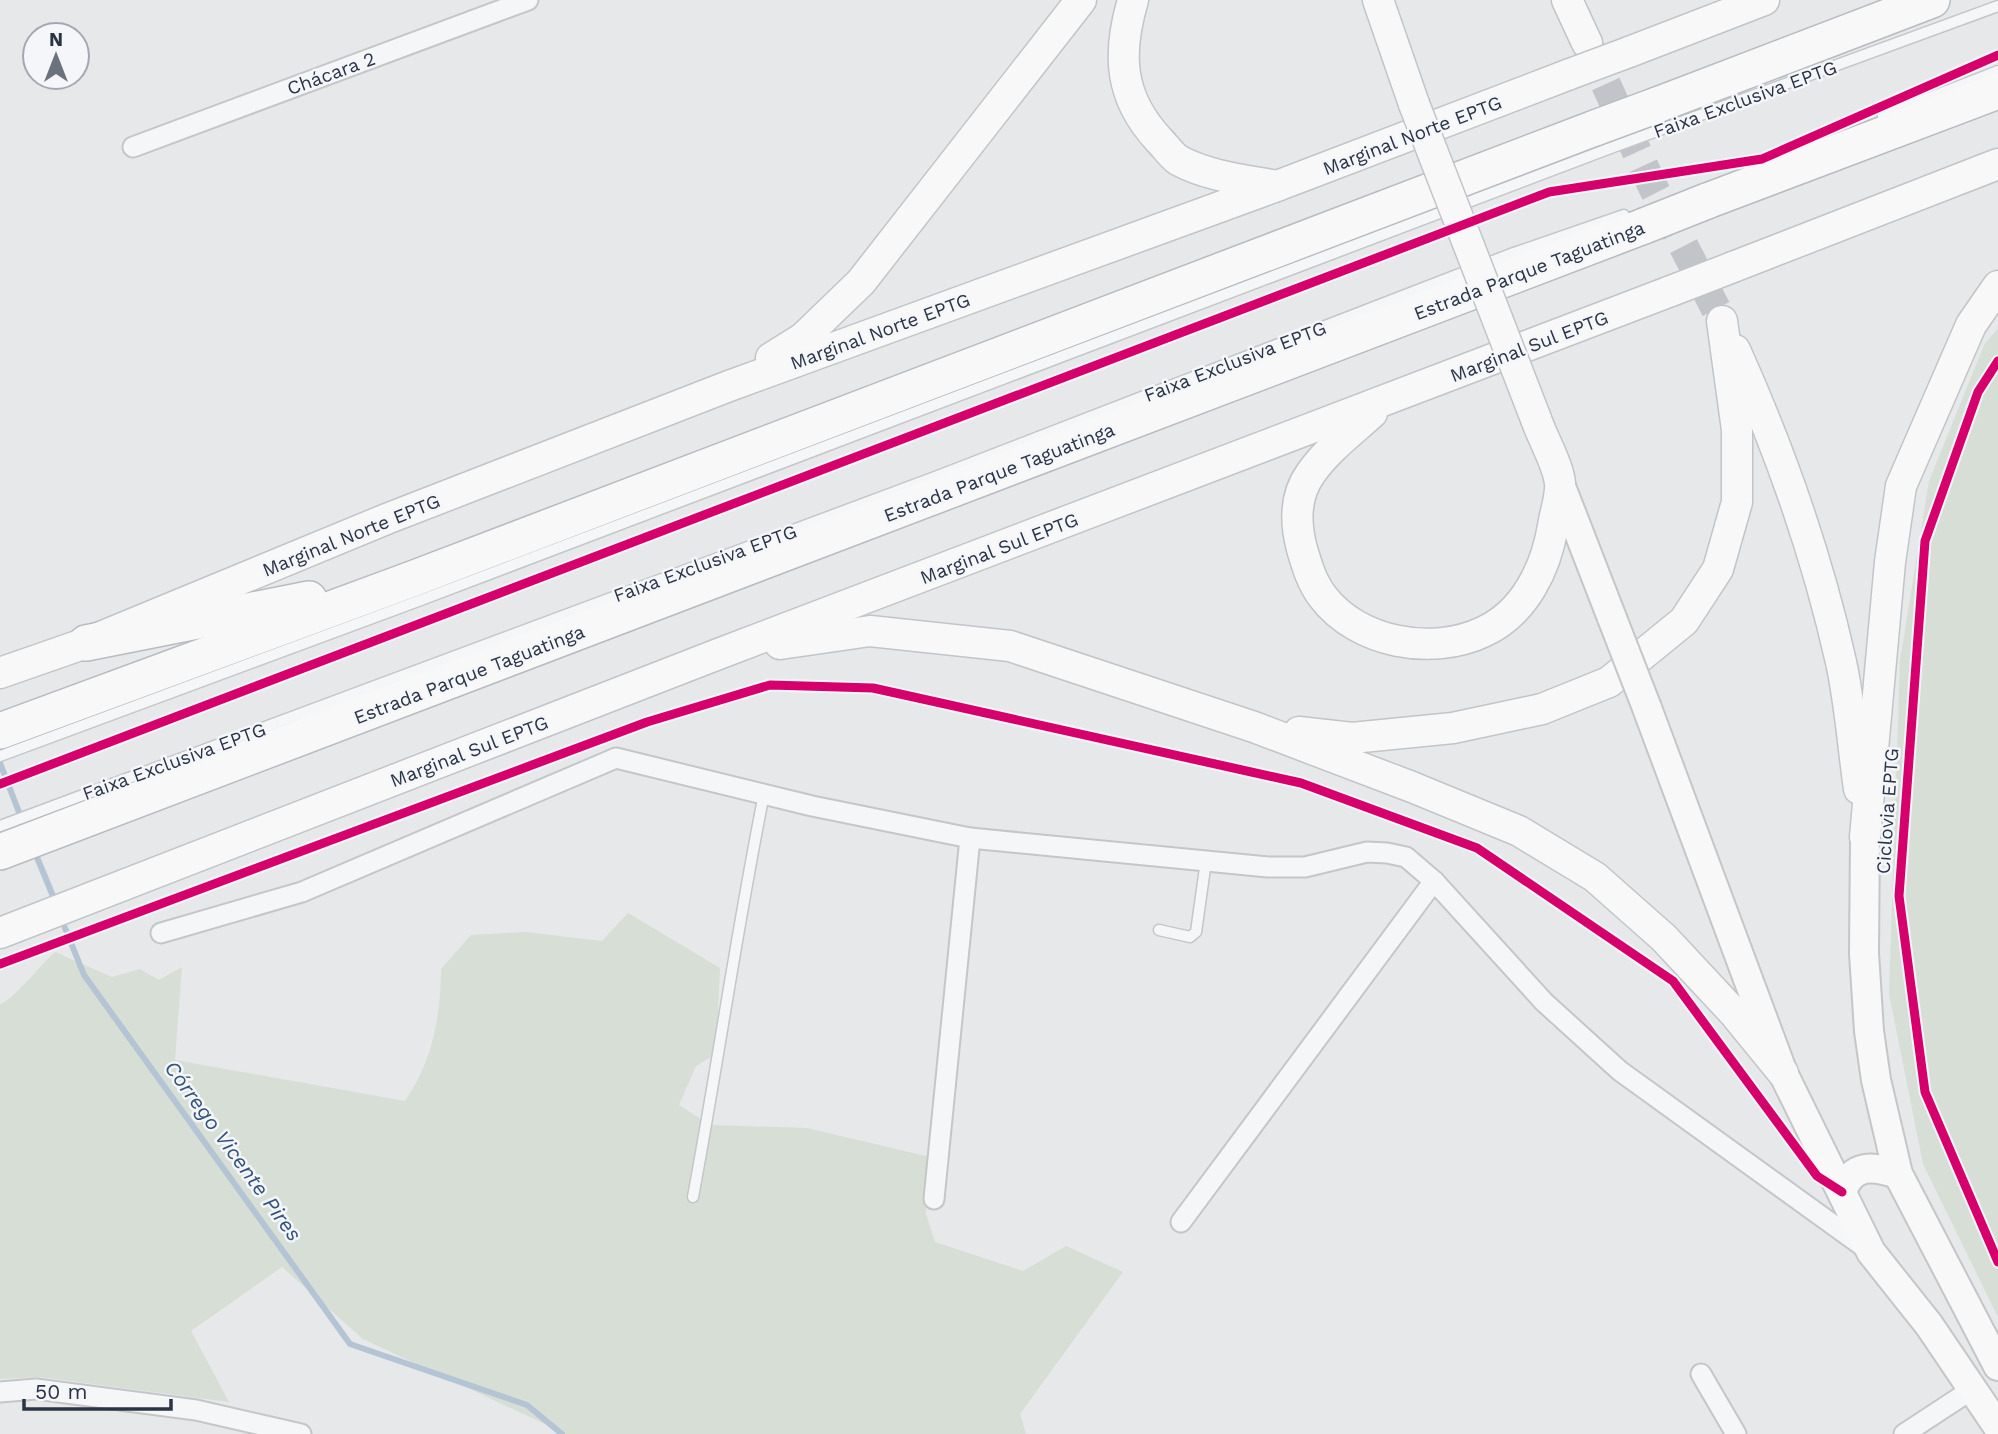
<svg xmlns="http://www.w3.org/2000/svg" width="1998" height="1434" viewBox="0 0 1998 1434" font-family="'Work Sans',sans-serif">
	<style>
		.green { fill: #d6ded6 }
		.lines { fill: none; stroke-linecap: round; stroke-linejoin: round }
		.stream { stroke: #b4c4d5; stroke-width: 6 }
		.primary-tunnel { stroke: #c1c4c9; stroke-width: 30; stroke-dasharray: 30 15; stroke-linecap: butt }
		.lane-casing { stroke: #c4c6c8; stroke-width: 13 }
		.street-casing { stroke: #c4c6c8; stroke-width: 23 }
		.secondary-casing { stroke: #c4c6c8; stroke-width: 32 }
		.primary-casing { stroke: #c2c5c8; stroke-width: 33 }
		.highway-casing { stroke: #b8bbbf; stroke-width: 38 }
		.lane { stroke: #f5f6f7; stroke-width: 10 }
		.street { stroke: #f5f6f7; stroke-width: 19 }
		.secondary { stroke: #f8f8f8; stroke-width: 28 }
		.primary { stroke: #f8f8f8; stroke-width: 30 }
		.highway { stroke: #f8f8f8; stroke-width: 35 }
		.lane-bridge-casing { stroke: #c4c6c8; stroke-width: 13; stroke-linecap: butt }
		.secondary-bridge-casing { stroke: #c4c6c8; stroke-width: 32; stroke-linecap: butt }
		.primary-bridge-casing { stroke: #c2c5c8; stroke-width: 33; stroke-linecap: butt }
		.highway-bridge-casing { stroke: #b8bbbf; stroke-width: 38; stroke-linecap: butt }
		.lane-bridge { stroke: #f5f6f7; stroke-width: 10 }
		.secondary-bridge { stroke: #f8f8f8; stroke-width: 28 }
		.primary-bridge { stroke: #f8f8f8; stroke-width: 30 }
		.highway-bridge { stroke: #f8f8f8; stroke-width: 35 }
		.cycleway-casing { stroke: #f4f6f9; stroke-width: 13 }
		.cycleway { stroke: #d6006c; stroke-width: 9 }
		.labels { text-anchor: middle; stroke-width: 5; stroke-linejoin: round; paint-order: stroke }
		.street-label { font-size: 19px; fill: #2b3445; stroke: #f4f6f9 }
		.water-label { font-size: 21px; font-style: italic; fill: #34527a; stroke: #f4f6f9 }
	</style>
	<rect width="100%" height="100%" fill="#e6e8ea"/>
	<g class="green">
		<polygon points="1998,329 1998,1317 1923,1164 1889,994 1900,661 1929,481 1985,343"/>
		<path d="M628,913L720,968L716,1054L696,1066L679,1105L710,1125L807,1128L930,1157L926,1214L935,1242L1023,1271L1066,1246L1123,1272L1020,1414L1026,1434H566L363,1339L282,1267L191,1331L229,1402L40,1377L0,1379V1004C15,999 40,965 55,952L112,977L140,969L159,980L182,967L175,1060L405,1101C432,1063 441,1016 441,969L471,935L526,932L602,941Z"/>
	</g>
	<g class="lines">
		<g class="stream">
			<polyline points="0,763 22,820"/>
			<polyline points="34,850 55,901"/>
			<polyline points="61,918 84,975 350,1344 527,1405 562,1434"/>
		</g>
		<polyline class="primary-tunnel" points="1587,43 1653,187 1716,309"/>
		<g class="lane-casing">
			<g id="lane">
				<polyline points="1883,116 1998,71"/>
				<polyline points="1665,128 1998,6"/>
				<polyline points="0,756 421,600 1608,149"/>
				<polyline points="0,826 935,477 1511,254 1624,215"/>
				<polyline points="1159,930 1190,937 1196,932 1206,861"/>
				<path d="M693,1197C718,1063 737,928 764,794"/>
			</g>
		</g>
		<g class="street-casing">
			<g id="street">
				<polyline points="133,147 528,0"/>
				<polyline points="161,933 302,892 616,758 812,806 970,838 1268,867 1305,867 1367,852 1387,853 1406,857 1434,881"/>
				<polyline points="934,1199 970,838"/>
				<polyline points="1181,1222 1434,881 1544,1002 1620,1071 1868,1250"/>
				<polyline points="1701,1374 1736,1434"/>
				<polyline points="0,1392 36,1389 196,1410 301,1434"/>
				<polyline points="1904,1434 1971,1390"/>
			</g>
		</g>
		<g class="secondary-casing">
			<g id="secondary">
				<polyline points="1560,484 1612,618"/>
				<polyline points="1647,708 1783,1073 1871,1252 1929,1325 1998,1427"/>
				<polyline points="1865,837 1864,953 1869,1031 1876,1080 1898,1174 1998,1366"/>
				<path d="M1842,1192C1852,1163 1873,1166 1898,1174"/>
			</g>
		</g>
		<g class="primary-casing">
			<g id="primary">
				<path d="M1133,0C1117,54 1119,97 1159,140C1165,146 1171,155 1178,160C1207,176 1244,180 1277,186"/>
				<polyline points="1378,0 1414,104"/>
				<polyline points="1567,0 1587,43"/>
				<polyline points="1629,52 1764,0"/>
				<polyline points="1733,267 1998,164"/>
				<path d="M1735,350C1780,450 1817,555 1841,662C1850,703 1853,747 1859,789"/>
				<polyline points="771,358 803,338 861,282 1081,0"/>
				<path d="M1372,413C1351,432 1327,450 1311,473C1295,495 1295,523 1302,549C1307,566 1312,583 1323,597C1358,643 1432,656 1483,632C1525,613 1546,568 1553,526C1555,513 1561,496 1560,484C1559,466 1542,437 1536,419"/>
				<polyline points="780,644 870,631 1010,646 1254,727 1412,787 1519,831 1595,877 1664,938 1734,1013 1783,1073"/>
				<polyline points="0,673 86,643 389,518 729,386 1277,186 1570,74"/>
				<polyline points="1299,732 1352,738 1453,728 1542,709 1609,682 1684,621 1718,569 1737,502 1737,430 1722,321"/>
				<polyline points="1865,837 1890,562 1901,486 1971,325 1998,286"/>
				<polyline points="0,933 721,653 1671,291"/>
			</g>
		</g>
		<g class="highway-casing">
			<g id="highway">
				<polyline points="1657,105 1932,0"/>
				<polyline points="1707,201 1998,91"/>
				<polyline points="86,643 309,599"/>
				<polyline points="0,731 412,579 1595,128"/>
				<polyline points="0,852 1644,226"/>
			</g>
		</g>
		<use href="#lane" class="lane"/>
		<use href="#street" class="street"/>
		<use href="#secondary" class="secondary"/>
		<use href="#primary" class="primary"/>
		<use href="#highway" class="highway"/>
		<g class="lane-bridge-casing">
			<polyline id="lane-bridge" points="1608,149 1665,128"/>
		</g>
		<g class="secondary-bridge-casing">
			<polyline id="secondary-bridge" points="1612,618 1647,708"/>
		</g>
		<g class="primary-bridge-casing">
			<g id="primary-bridge">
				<polyline points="1570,74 1629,52"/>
				<polyline points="1414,104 1536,419"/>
				<polyline points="1671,291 1733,267"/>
			</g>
		</g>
		<g class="highway-bridge-casing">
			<g id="highway-bridge">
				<polyline points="1595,128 1657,105"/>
				<polyline points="1644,226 1707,201"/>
			</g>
		</g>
		<use href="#lane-bridge" class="lane-bridge"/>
		<use href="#secondary-bridge" class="secondary-bridge"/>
		<use href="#primary-bridge" class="primary-bridge"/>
		<use href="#highway-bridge" class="highway-bridge"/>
		<g class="cycleway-casing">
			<g id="cycleway">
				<polyline points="1998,361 1978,392 1925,541 1899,896 1925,1092 1998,1262"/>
				<polyline points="0,784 1549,192 1762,159 1998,55"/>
				<polyline points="0,964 647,722 770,685 873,688 1301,783 1477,848 1673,981 1817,1176 1842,1192"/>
			</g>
		</g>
		<use href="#cycleway" class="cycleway"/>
	</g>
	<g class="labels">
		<g class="street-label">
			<text transform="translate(331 73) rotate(-20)" y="7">Chácara 2</text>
			<text transform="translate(1745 99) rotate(-20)" y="7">Faixa Exclusiva EPTG</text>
			<text transform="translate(1412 135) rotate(-21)" y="7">Marginal Norte EPTG</text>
			<text transform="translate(1529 270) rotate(-21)" y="7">Estrada Parque Taguatinga</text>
			<text transform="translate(880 331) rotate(-20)" y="7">Marginal Norte EPTG</text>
			<text transform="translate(1529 346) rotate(-21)" y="7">Marginal Sul EPTG</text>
			<text transform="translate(1235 361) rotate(-21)" y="7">Faixa Exclusiva EPTG</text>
			<text transform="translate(999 472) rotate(-21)" y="7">Estrada Parque Taguatinga</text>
			<text transform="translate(351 535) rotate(-22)" y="7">Marginal Norte EPTG</text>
			<text transform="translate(999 548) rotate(-21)" y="7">Marginal Sul EPTG</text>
			<text transform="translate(705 563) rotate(-20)" y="7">Faixa Exclusiva EPTG</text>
			<text transform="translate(469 674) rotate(-21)" y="7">Estrada Parque Taguatinga</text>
			<text transform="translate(469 751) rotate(-21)" y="7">Marginal Sul EPTG</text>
			<text transform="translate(174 761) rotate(-20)" y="7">Faixa Exclusiva EPTG</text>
			<text transform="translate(1887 811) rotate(-86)" y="7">Ciclovia EPTG</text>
		</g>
		<g class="water-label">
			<text transform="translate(233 1151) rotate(54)" y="7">Córrego Vicente Pires</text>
		</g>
	</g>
	<g transform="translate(56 56)"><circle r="33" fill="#f4f6f9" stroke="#a4a8b1" stroke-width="2"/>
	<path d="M0-5L12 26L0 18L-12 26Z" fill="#6c737f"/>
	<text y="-10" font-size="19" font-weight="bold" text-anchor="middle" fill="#2b3445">N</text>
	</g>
	<path d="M24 1399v10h147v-10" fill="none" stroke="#2b3445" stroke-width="3.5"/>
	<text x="35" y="1399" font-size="21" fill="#2b3445" stroke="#f4f6f9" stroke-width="5" paint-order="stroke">50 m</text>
</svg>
